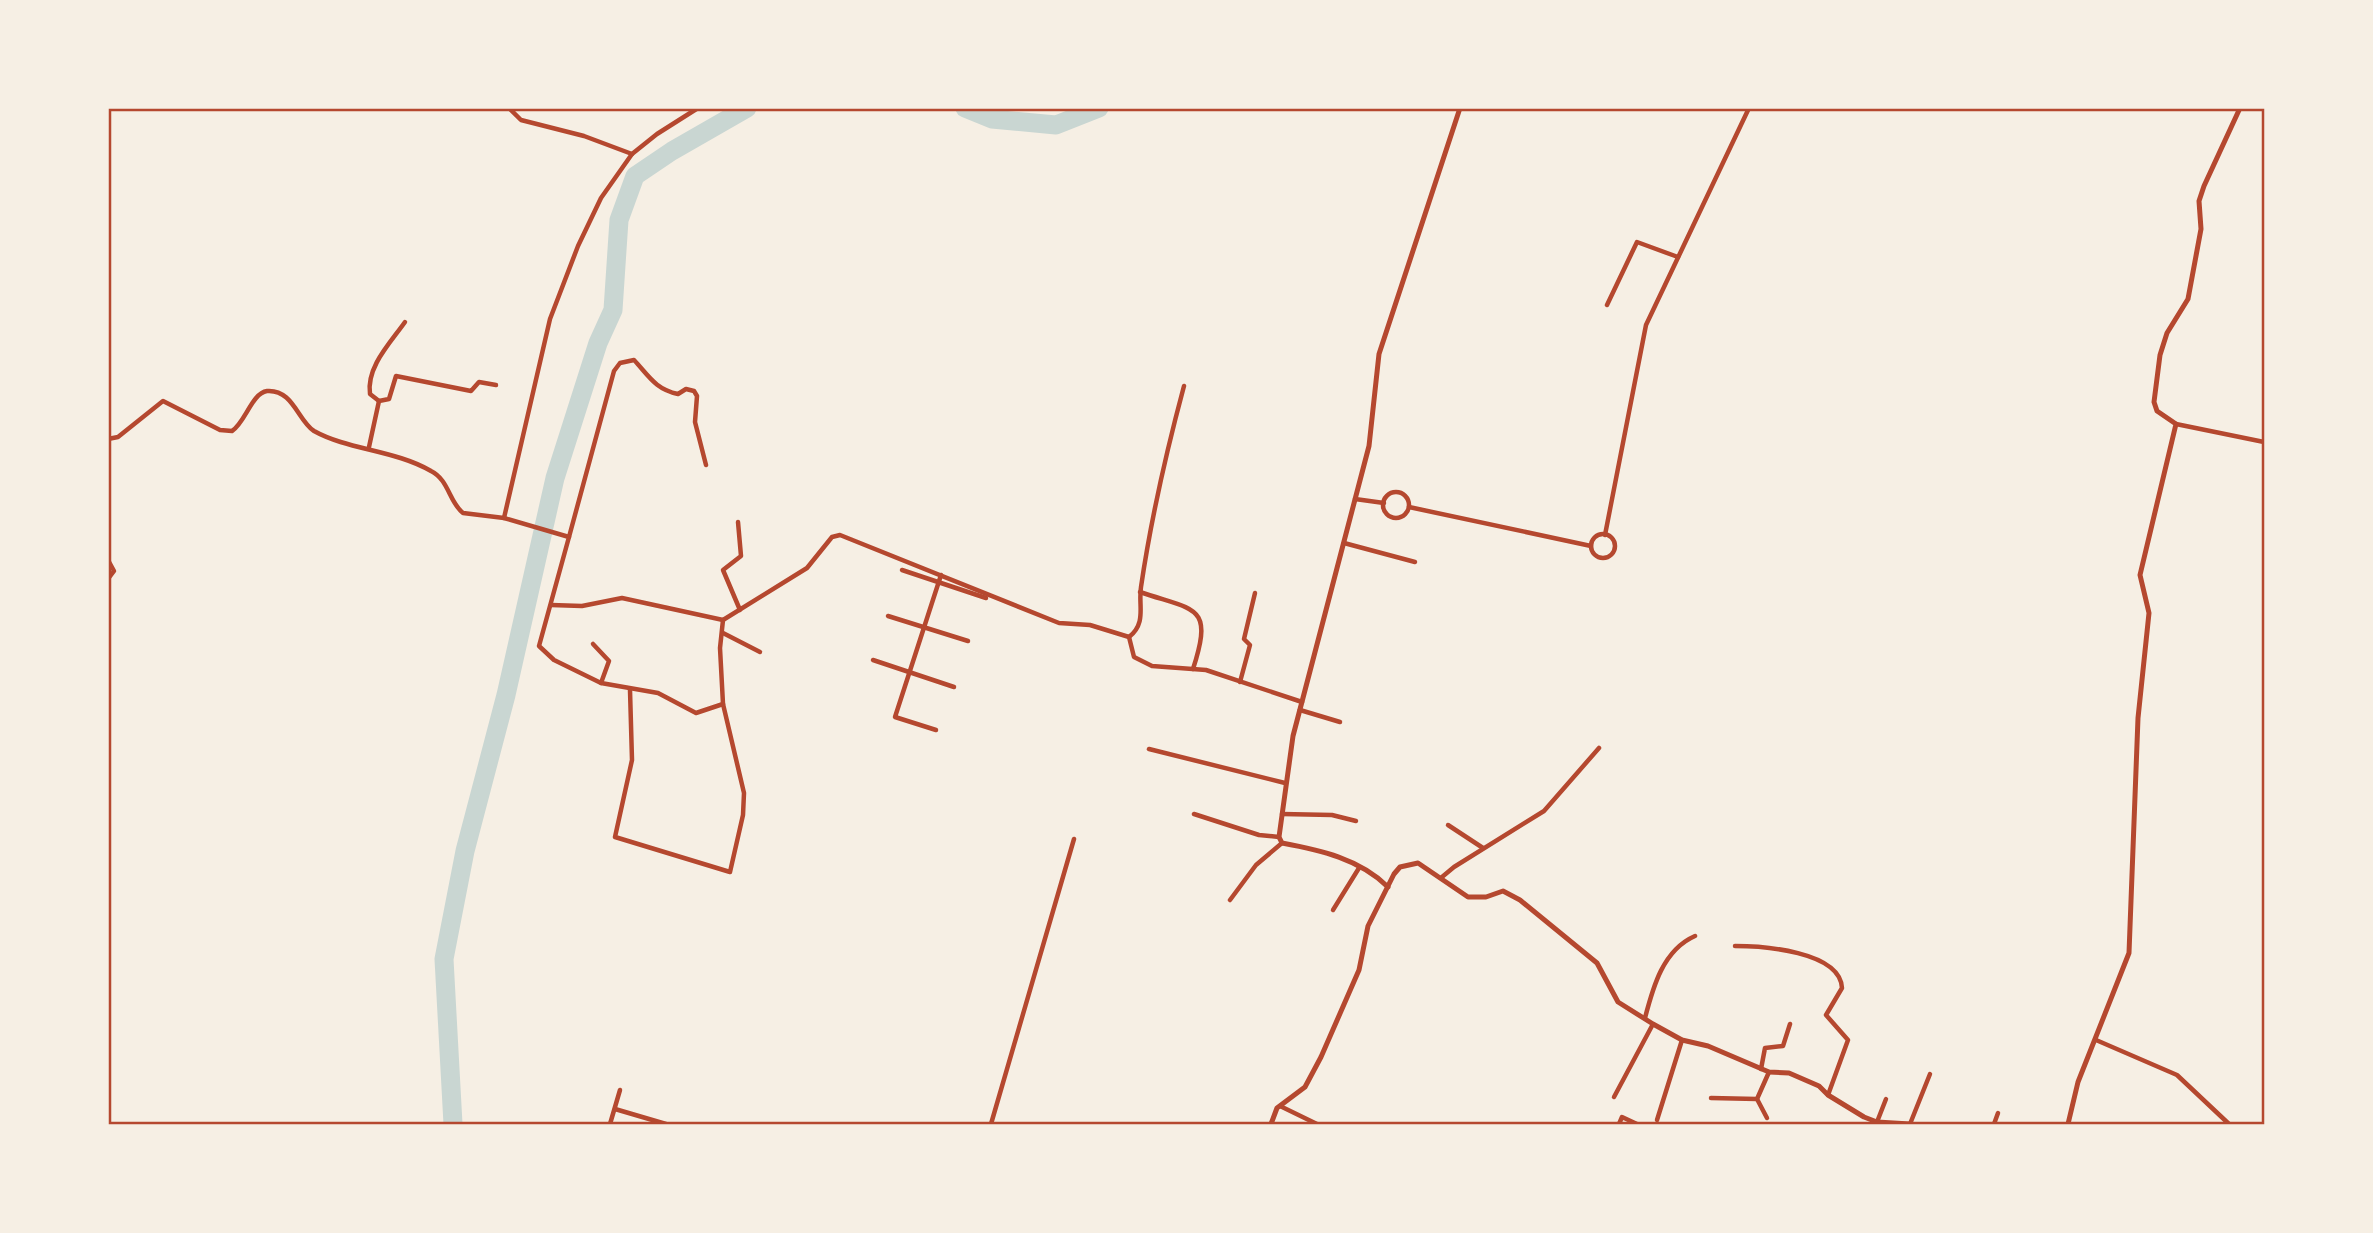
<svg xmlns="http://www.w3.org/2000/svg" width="2373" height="1233" viewBox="0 0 2373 1233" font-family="'Titillium Web',sans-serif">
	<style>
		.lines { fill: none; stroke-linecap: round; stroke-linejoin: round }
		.river { stroke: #c9d6d2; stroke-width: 19 }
		.minor { stroke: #b5482f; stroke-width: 4.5 }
		.tertiary { stroke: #b5482f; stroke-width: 5 }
		.neatline { fill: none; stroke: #b5482f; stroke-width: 2.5 }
	</style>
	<rect width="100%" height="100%" fill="#f6efe4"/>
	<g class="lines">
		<g class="river">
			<polyline points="965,108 992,119 1056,125 1099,108"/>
			<polyline points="453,1124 444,959 465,851 506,695 555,478 598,343 613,310 619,220 635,176 672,151 747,108"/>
		</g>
		<g class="minor">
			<polyline points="509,108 521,120 584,136 632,154"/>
			<polyline points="1607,305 1637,242 1678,257"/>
			<path d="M379,401L370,394C366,367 391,342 405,322"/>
			<polyline points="2176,424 2264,442"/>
			<path d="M108,439L118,437L163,401L220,430L232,431C245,423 252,393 267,391C293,389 298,421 314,431C348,450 395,450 431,471C449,480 449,502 463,513L504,518L569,537L539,646L554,660L601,683L658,693L696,713L723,704"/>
			<polyline points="369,447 379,401 389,399 396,376 471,391 479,382 496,385"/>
			<circle cx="1396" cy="505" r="13"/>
			<polyline points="1355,499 1384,503"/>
			<polyline points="1409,507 1591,546"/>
			<polyline points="504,518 550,319 578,246 601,198 632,154 657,134 698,108"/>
			<polyline points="738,522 741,556 723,570 740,610"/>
			<circle cx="1603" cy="546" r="12"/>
			<polyline points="1605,535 1646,325 1749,108"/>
			<path d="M569,537L614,371L620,363L634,360C649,376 655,389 678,394L686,389L694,391L697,396L695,422L706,465"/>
			<polyline points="1344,543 1415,562"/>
			<polyline points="108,560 114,571 108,579"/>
			<polyline points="902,570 986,598"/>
			<path d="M1140,592C1195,611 1214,604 1193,669"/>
			<polyline points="551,605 582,606 622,598 723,620 807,568 832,537 840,535 1059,623 1090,625 1129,637 1134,657 1152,666 1206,670 1302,702"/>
			<polyline points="888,616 968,641"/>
			<polyline points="723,633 760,652"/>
			<path d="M1129,637C1147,623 1138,605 1141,587C1151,519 1166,453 1184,386"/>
			<polyline points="593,644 609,661 601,683"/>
			<polyline points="873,660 954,687"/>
			<polyline points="1240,682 1250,645 1244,639 1255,593"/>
			<polyline points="630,690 632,760 615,837 730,872 743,815 744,793 723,704 720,648 723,620"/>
			<polyline points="1300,710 1340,722"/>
			<polyline points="936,730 895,717 941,575"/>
			<polyline points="1149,749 1285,783"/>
			<polyline points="1194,814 1259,835 1279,837"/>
			<polyline points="1282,814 1332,815 1356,821"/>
			<polyline points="1448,825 1483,848"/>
			<polyline points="1442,877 1454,867 1544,811 1599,748"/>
			<polyline points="1230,900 1256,865 1282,843"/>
			<polyline points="1333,910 1359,868"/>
			<path d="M1735,946C1762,946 1840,951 1842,988L1826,1015L1848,1040L1828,1095"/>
			<path d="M1645,1018C1653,987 1663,950 1695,936"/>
			<polyline points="2096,1040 2177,1075 2229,1124"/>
			<polyline points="1761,1069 1765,1048 1783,1046 1790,1024"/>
			<polyline points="1614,1097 1653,1024"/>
			<polyline points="1711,1098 1757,1099 1769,1072"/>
			<polyline points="1757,1099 1767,1118"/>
			<polyline points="1280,1106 1317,1124"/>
			<polyline points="615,1109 666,1124"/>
			<polyline points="1657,1120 1682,1040"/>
			<polyline points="1877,1122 1886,1099"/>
			<polyline points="610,1124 620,1090"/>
			<polyline points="991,1124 1074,839"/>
			<polyline points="1619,1124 1622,1117 1637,1124"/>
			<polyline points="1910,1124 1930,1074"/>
			<polyline points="1994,1124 1998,1113"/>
		</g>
		<g class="tertiary">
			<path d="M1388,887C1360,859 1320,850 1282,843L1279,837L1293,736L1369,446L1379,354L1460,108"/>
			<polyline points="1271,1124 1277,1108 1305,1087 1321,1057 1359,970 1368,926 1394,874 1400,867 1418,863 1468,897 1486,897 1503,891 1520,900 1597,963 1618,1002 1653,1024 1682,1040 1708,1046 1769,1072 1789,1073 1819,1086 1828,1095 1864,1117 1877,1122 1910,1124"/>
			<polyline points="2068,1124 2078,1082 2129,953 2138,718 2149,613 2140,575 2176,424 2157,411 2154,402 2160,355 2167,333 2188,299 2201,229 2199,201 2204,186 2240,108"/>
		</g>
	</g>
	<rect width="2373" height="1233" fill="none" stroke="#f6efe4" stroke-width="220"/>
	<rect x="110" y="110" width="2153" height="1013" class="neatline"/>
</svg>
